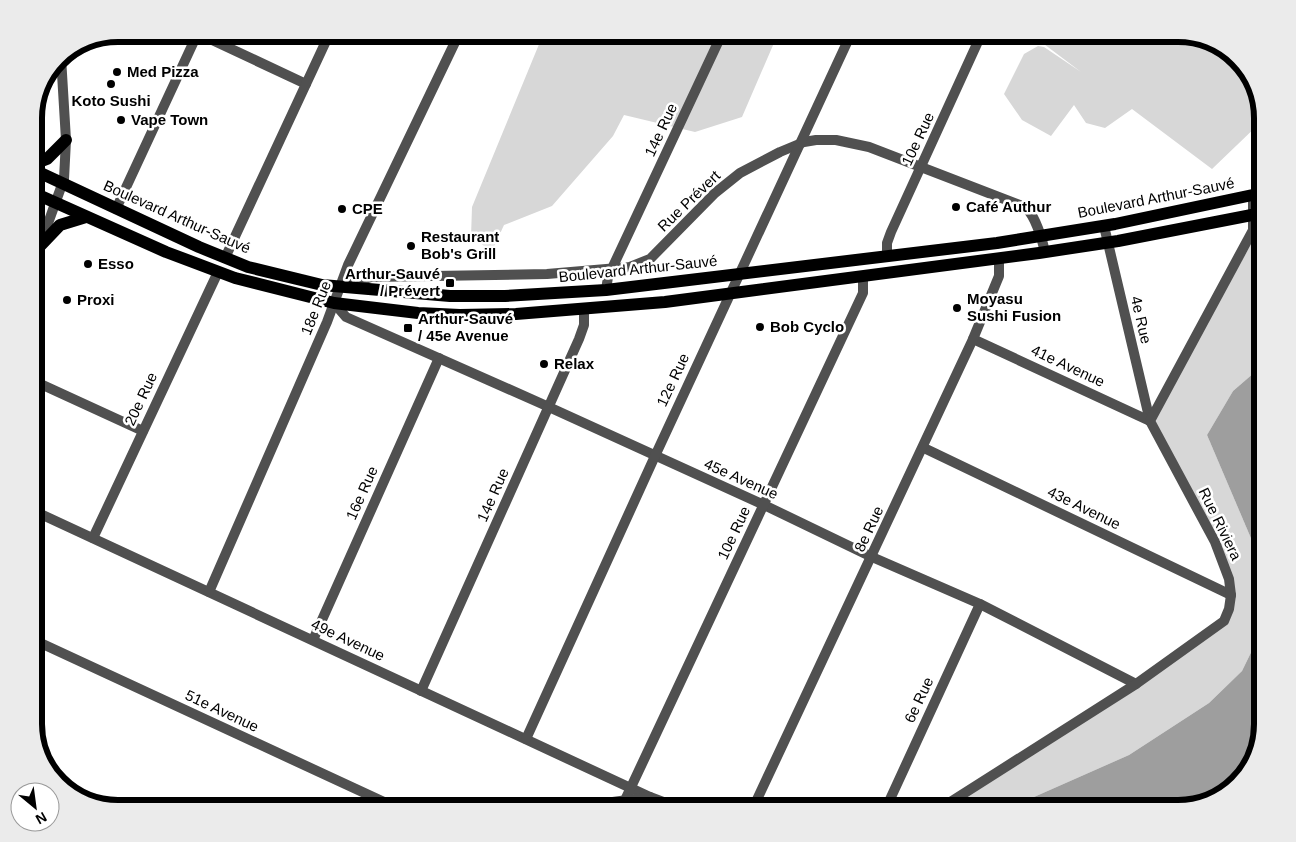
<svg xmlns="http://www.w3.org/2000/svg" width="1296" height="842" viewBox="0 0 1296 842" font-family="Helvetica,sans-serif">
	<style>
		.green { fill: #d7d7d7 }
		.water { fill: #9e9e9e }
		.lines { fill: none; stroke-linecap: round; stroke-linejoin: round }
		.minor { stroke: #505050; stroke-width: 10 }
		.tertiary { stroke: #505050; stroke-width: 10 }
		.primary { stroke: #000; stroke-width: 12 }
		.poi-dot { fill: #000; stroke: #fff; stroke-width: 2 }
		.labels { text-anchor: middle; stroke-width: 5; stroke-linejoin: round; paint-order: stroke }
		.poi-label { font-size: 15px; font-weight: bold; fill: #000; stroke: #fff; text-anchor: start }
		.street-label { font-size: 15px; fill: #000; stroke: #fff }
		.rim { fill: none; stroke: #000; stroke-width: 6 }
	</style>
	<rect width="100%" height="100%" fill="#fff"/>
	<g class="green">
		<polygon points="1178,34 1224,48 1251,76 1262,113 1262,121 1212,169 1132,109 1105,128 1086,123 1074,105 1051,136 1022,120 1004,94 1024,54 1038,46 1044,47 1081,72 1032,35"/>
		<polygon points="777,36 742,117 695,132 624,115 613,136 552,206 504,225 492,251 471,237 472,207 542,37"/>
		<polygon points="1261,227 1262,366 1233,391 1207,435 1256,550 1262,559 1262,630 1242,671 1209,703 1129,755 1034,797 1019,808 943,808 1224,621 1229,579 1150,421"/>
		<polygon points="650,797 679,808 568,808"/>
	</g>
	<g class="water">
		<polygon points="1262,366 1262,559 1256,550 1207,435 1233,391"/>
		<polygon points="1262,630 1262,724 1248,770 1220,797 1178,808 1019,808 1034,797 1129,755 1209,703 1242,671"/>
	</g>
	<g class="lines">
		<g class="minor">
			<polyline points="210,39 306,84"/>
			<polyline points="116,209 195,39"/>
			<polyline points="1104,226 1150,421"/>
			<polyline points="887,257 887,243 891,232 981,35"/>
			<polyline points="225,258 327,39"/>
			<path d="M344,286L371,277L547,274L630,267L650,259L715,193L740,173L780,152L804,142L816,140H836L869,147L1025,207C1035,215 1042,239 1045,252"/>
			<polyline points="606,290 608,277 721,36"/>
			<polyline points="334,303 346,317 540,403 764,505 872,557 980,604 1136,684"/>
			<polyline points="973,339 1150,421"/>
			<polyline points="34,381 143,431"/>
			<polyline points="924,448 1231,595"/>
			<polyline points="34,511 650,797"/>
			<polyline points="93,538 218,272"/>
			<polyline points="209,592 327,322 348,265 457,38"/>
			<polyline points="34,640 397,808"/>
			<polyline points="313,640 439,358"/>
			<polyline points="421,691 579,339 584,325 584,310"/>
			<polyline points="526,739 655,456 850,36"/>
			<polyline points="64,786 101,803"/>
			<polyline points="625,800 863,293 863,276"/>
			<polyline points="568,808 650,797 679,808"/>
			<polyline points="753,808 973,339 999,276 999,259"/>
			<polyline points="886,808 980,604"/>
			<polyline points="941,808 1136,684 1224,621 1229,609 1231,595 1229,579 1215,542 1150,421 1253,230 1253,195"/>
		</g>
		<polyline class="tertiary" points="34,262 64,179 66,140 61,57"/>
		<g class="primary">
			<polyline points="34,164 47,159 66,140"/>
			<polyline points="34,170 199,247 248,267 322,285 450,296 505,296 606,290 997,243 1115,224 1262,193"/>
			<polyline points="34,193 166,252 235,278 334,303 418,313 460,315 516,314 665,302 1039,253 1118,241 1262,213"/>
			<polyline points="39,247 60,225 86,217"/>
		</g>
	</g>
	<g class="poi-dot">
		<circle cx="117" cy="72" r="5"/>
		<circle cx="111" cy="84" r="5"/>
		<circle cx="121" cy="120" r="5"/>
		<circle cx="956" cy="207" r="5"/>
		<circle cx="342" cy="209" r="5"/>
		<circle cx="411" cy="246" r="5"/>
		<circle cx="88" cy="264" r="5"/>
		<rect x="445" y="278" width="10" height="10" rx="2.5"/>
		<circle cx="67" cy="300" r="5"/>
		<circle cx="957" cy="308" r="5"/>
		<circle cx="760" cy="327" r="5"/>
		<rect x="403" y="323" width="10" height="10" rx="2.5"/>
		<circle cx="544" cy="364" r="5"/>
	</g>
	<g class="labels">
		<g class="poi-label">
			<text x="127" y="77">Med Pizza</text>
			<text x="111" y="106" text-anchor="middle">Koto Sushi</text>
			<text x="131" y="125">Vape Town</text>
			<text x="966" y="212">Café Authur</text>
			<text x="352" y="214">CPE</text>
			<text x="421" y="242">Restaurant<tspan x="421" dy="17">Bob's Grill</tspan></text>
			<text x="98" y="269">Esso</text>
			<text x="440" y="279" text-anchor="end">Arthur-Sauvé<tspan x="440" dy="17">/ Prévert</tspan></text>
			<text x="967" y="304">Moyasu<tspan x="967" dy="17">Sushi Fusion</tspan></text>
			<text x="77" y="305">Proxi</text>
			<text x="418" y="324">Arthur-Sauvé<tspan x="418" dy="17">/ 45e Avenue</tspan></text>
			<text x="770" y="332">Bob Cyclo</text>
			<text x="554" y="369">Relax</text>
		</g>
		<g class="street-label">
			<text transform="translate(661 130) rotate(-65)" y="5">14e Rue</text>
			<text transform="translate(918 139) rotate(-65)" y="5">10e Rue</text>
			<text transform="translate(1156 198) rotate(-11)" y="5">Boulevard Arthur-Sauvé</text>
			<text transform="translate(689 201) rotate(-44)" y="5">Rue Prévert</text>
			<text transform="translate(177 217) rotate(24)" y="5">Boulevard Arthur-Sauvé</text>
			<text transform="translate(638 269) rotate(-6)" y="5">Boulevard Arthur-Sauvé</text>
			<text transform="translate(316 308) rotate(-68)" y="5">18e Rue</text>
			<text transform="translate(1141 320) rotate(77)" y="5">4e Rue</text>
			<text transform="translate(1068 366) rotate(25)" y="5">41e Avenue</text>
			<text transform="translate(673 380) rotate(-65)" y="5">12e Rue</text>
			<text transform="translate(141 399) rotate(-65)" y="5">20e Rue</text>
			<text transform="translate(741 479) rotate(24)" y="5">45e Avenue</text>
			<text transform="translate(362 493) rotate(-66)" y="5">16e Rue</text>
			<text transform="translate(493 495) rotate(-66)" y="5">14e Rue</text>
			<text transform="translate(1084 508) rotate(26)" y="5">43e Avenue</text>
			<text transform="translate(1220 524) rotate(64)" y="5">Rue Riviera</text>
			<text transform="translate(869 529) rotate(-65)" y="5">8e Rue</text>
			<text transform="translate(734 533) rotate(-65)" y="5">10e Rue</text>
			<text transform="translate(348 640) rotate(25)" y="5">49e Avenue</text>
			<text transform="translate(919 700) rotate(-65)" y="5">6e Rue</text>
			<text transform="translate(222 711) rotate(25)" y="5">51e Avenue</text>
		</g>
	</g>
	<path d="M0 0H1296V842H0ZM118 42H1178A76 76 0 0 1 1254 118V724A76 76 0 0 1 1178 800H118A76 76 0 0 1 42 724V118A76 76 0 0 1 118 42Z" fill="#ebebeb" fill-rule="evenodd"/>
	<path class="rim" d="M118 42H1178A76 76 0 0 1 1254 118V724A76 76 0 0 1 1178 800H118A76 76 0 0 1 42 724V118A76 76 0 0 1 118 42Z"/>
	<g transform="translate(35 807) rotate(151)"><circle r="24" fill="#ffffff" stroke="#999999"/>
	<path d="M0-4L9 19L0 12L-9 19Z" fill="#000000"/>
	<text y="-8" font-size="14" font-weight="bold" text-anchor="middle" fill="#000000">N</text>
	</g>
</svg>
